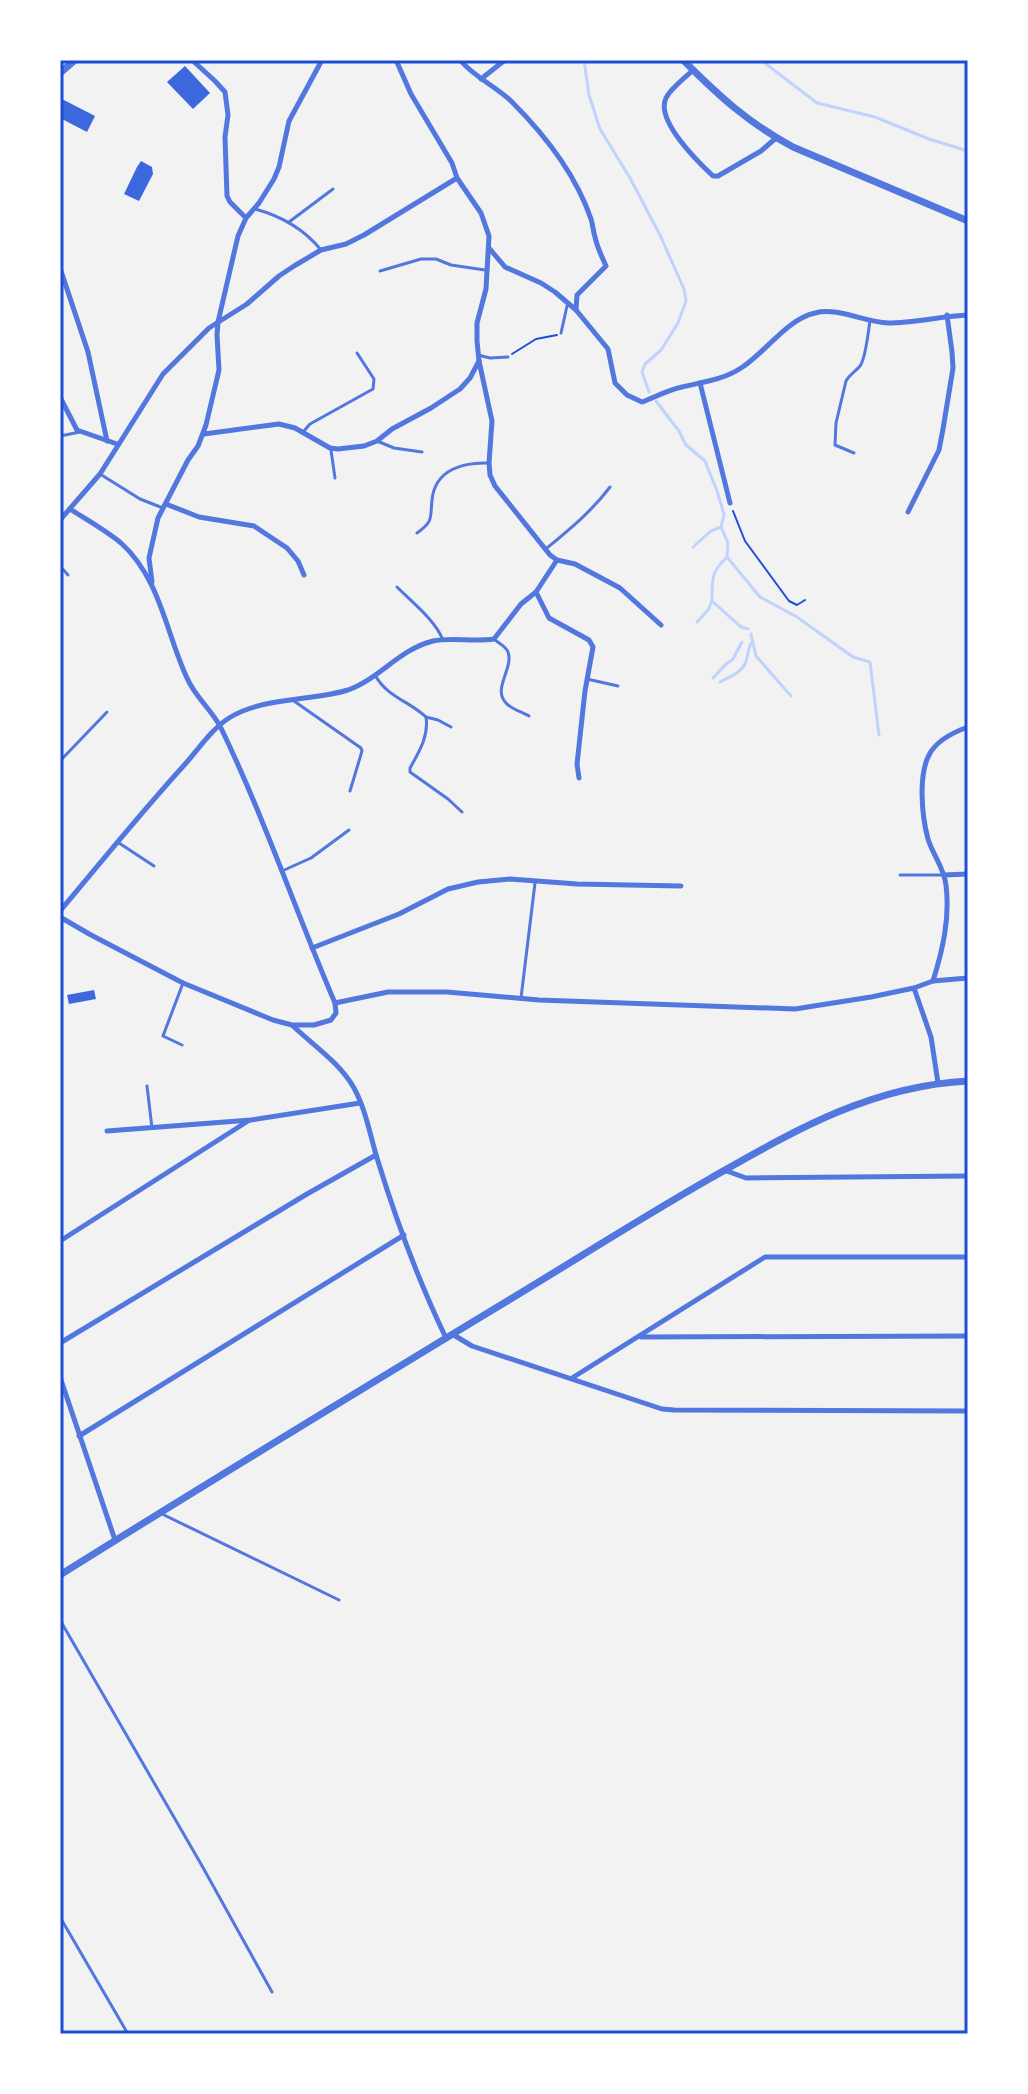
<svg xmlns="http://www.w3.org/2000/svg" width="1028" height="2094" viewBox="0 0 1028 2094" font-family="'Asap Condensed',sans-serif">
	<style>
		.lines { fill: none; stroke-linecap: round; stroke-linejoin: round }
		.stream { stroke: #bfd3fe; stroke-width: 3 }
		.building { fill: #3d67dc }
		.path { stroke: #1d4ed8; stroke-width: 2 }
		.service { stroke: #5277de; stroke-width: 3 }
		.minor { stroke: #5277de; stroke-width: 5 }
		.tertiary { stroke: #5277de; stroke-width: 7 }
		.neatline { fill: none; stroke: #1d4ed8; stroke-width: 3 }
	</style>
	<rect width="100%" height="100%" fill="#f2f2f2"/>
	<g class="lines">
		<g class="stream">
			<polyline points="584,60 589,95 600,129 630,178 660,235 684,289 686,301 678,323 661,350 645,364 642,372 649,392"/>
			<polyline points="761,60 817,103 875,117 929,139 968,151"/>
			<polyline points="656,401 679,431 686,445 705,461 717,491 724,514 721,527 728,543 727,557 760,597 797,617 853,657 870,662 879,735"/>
			<polyline points="693,547 711,531 721,527"/>
			<path d="M727,557C711,572 712,579 712,601L741,627L748,629"/>
			<polyline points="697,622 708,610 712,601"/>
			<polyline points="751,634 756,656 791,696"/>
			<polyline points="713,678 725,665 733,659 742,642"/>
			<path d="M720,682C730,677 743,672 746,661C749,654 747,649 752,642"/>
		</g>
	</g>
	<g class="building">
		<polygon points="185,66 210,93 193,109 167,82"/>
		<polygon points="60,98 95,116 87,132 60,118"/>
		<polygon points="141,161 152,167 153,174 139,201 124,194 137,167"/>
		<polygon points="94,990 96,999 69,1004 67,995"/>
	</g>
	<g class="lines">
		<g class="path">
			<polyline points="512,354 536,339 557,335"/>
			<polyline points="733,511 745,541 789,601 797,605 805,600"/>
		</g>
		<g class="service">
			<path d="M255,209C281,216 304,229 321,250"/>
			<polyline points="289,222 333,189"/>
			<polyline points="380,271 421,259 436,259 451,265 485,270"/>
			<polyline points="561,333 567,306"/>
			<polyline points="478,355 490,358 508,357"/>
			<polyline points="303,432 310,424 373,389 374,379 357,353"/>
			<polyline points="60,436 80,432"/>
			<polyline points="377,441 394,448 422,452"/>
			<polyline points="331,450 335,478"/>
			<path d="M854,453L835,445L836,423L846,381C850,374 855,372 860,366C866,358 868,332 870,321"/>
			<polyline points="100,474 140,499 163,508"/>
			<path d="M417,533C434,521 430,518 432,500C435,469 464,462 489,463"/>
			<path d="M547,548C570,529 592,511 610,487"/>
			<polyline points="60,566 68,575"/>
			<path d="M397,587C413,603 435,620 443,640"/>
			<path d="M494,639C498,643 506,646 508,652C514,668 492,689 506,703C511,709 522,712 529,716"/>
			<path d="M375,675C387,697 409,701 426,717C429,736 419,752 410,768V772L448,799L462,812"/>
			<polyline points="587,679 618,686"/>
			<polyline points="294,701 361,748 362,751 350,791"/>
			<polyline points="426,717 438,720 451,727"/>
			<polyline points="60,761 107,712"/>
			<polyline points="119,843 154,866"/>
			<polyline points="282,871 311,858 349,830"/>
			<polyline points="900,875 944,875"/>
			<polyline points="521,998 535,883"/>
			<polyline points="182,1045 163,1036 183,983"/>
			<polyline points="147,1086 152,1128"/>
			<polyline points="160,1513 339,1600"/>
			<polyline points="60,1620 201,1864 272,1992"/>
			<polyline points="60,1917 128,2034"/>
		</g>
		<g class="minor">
			<polyline points="192,60 215,81 225,92 228,115 225,137 227,196 230,202 246,218"/>
			<polyline points="396,60 411,94 452,163 457,178 481,213 489,236 486,289 477,323 477,341 479,361 492,421 489,463 490,475 495,486 550,555 557,560 575,564 620,588 661,625"/>
			<path d="M460,60C475,78 496,86 512,102C544,134 576,175 591,219C593,225 593,231 595,237C597,247 602,257 606,266L577,295L576,310"/>
			<path d="M693,70C685,78 671,88 666,98C655,120 698,162 713,176H718L761,151L776,138"/>
			<polyline points="481,79 505,60"/>
			<path d="M489,248L505,267L541,283L555,292L576,310L608,349L615,383L627,395L642,402C655,397 668,390 682,387C702,382 723,380 741,368C765,353 787,319 815,313C838,307 864,322 888,323C914,323 942,316 968,315"/>
			<polyline points="60,268 88,352 107,441"/>
			<polyline points="700,383 730,503"/>
			<polyline points="60,397 77,430 117,444"/>
			<polyline points="204,434 279,424 295,428 330,448 338,449 364,446 377,441 392,429 431,408 460,389 470,378 479,361"/>
			<polyline points="166,504 199,517 254,526 287,548 298,561 304,575"/>
			<polyline points="908,512 939,450 943,429 953,368 952,352 947,315"/>
			<polyline points="60,520 100,474 163,374 209,328 247,304 279,276 294,266 321,250 346,244 364,235 457,178"/>
			<polyline points="152,582 149,558 158,518 188,460 198,446 206,425 219,370 217,335 218,322 238,236 246,218 259,203 274,179 279,167 289,121 322,60"/>
			<polyline points="536,592 549,618 589,640 593,647 585,691 577,764 579,778"/>
			<polyline points="944,875 968,874"/>
			<path d="M60,911C102,861 143,810 187,762C200,747 213,728 229,718C262,697 313,701 348,690C379,679 400,649 433,641C450,637 474,642 494,639L521,604L536,592L557,560"/>
			<path d="M60,917L91,935L183,983L273,1020L292,1025H314L331,1020L336,1013L335,1003C296,912 264,817 221,728C212,710 195,697 187,678C166,633 160,578 121,543C105,530 87,520 70,509"/>
			<polyline points="312,948 399,914 448,889 478,882 510,879 577,884 681,886"/>
			<path d="M933,981C943,949 950,918 946,885C944,868 933,855 928,839C922,817 918,776 929,755C936,741 954,732 968,727"/>
			<polyline points="914,988 931,1037 938,1083"/>
			<polyline points="335,1003 388,992 447,992 539,1000 795,1009 871,997 914,988 933,981 968,978"/>
			<path d="M293,1026C313,1045 340,1063 354,1088C366,1110 370,1135 377,1158C396,1220 418,1280 446,1338"/>
			<polyline points="107,1131 251,1120 360,1103"/>
			<polyline points="724,1170 746,1178 968,1176"/>
			<polyline points="60,1241 248,1121"/>
			<polyline points="452,1334 472,1346 662,1409 674,1410 968,1411"/>
			<polyline points="641,1337 968,1336"/>
			<polyline points="60,1343 307,1194 376,1155"/>
			<polyline points="60,1377 115,1540"/>
			<polyline points="572,1378 765,1257 968,1257"/>
			<polyline points="79,1436 404,1235"/>
		</g>
		<g class="tertiary">
			<path d="M683,60C718,95 748,123 793,147L968,221"/>
			<polyline points="60,73 75,60"/>
			<path d="M60,1575C205,1484 352,1395 499,1306C569,1264 639,1219 711,1178C794,1131 870,1086 968,1081"/>
		</g>
	</g>
	<rect width="1028" height="2094" fill="none" stroke="#ffffff" stroke-width="124"/>
	<rect x="62" y="62" width="904" height="1970" class="neatline"/>
</svg>
